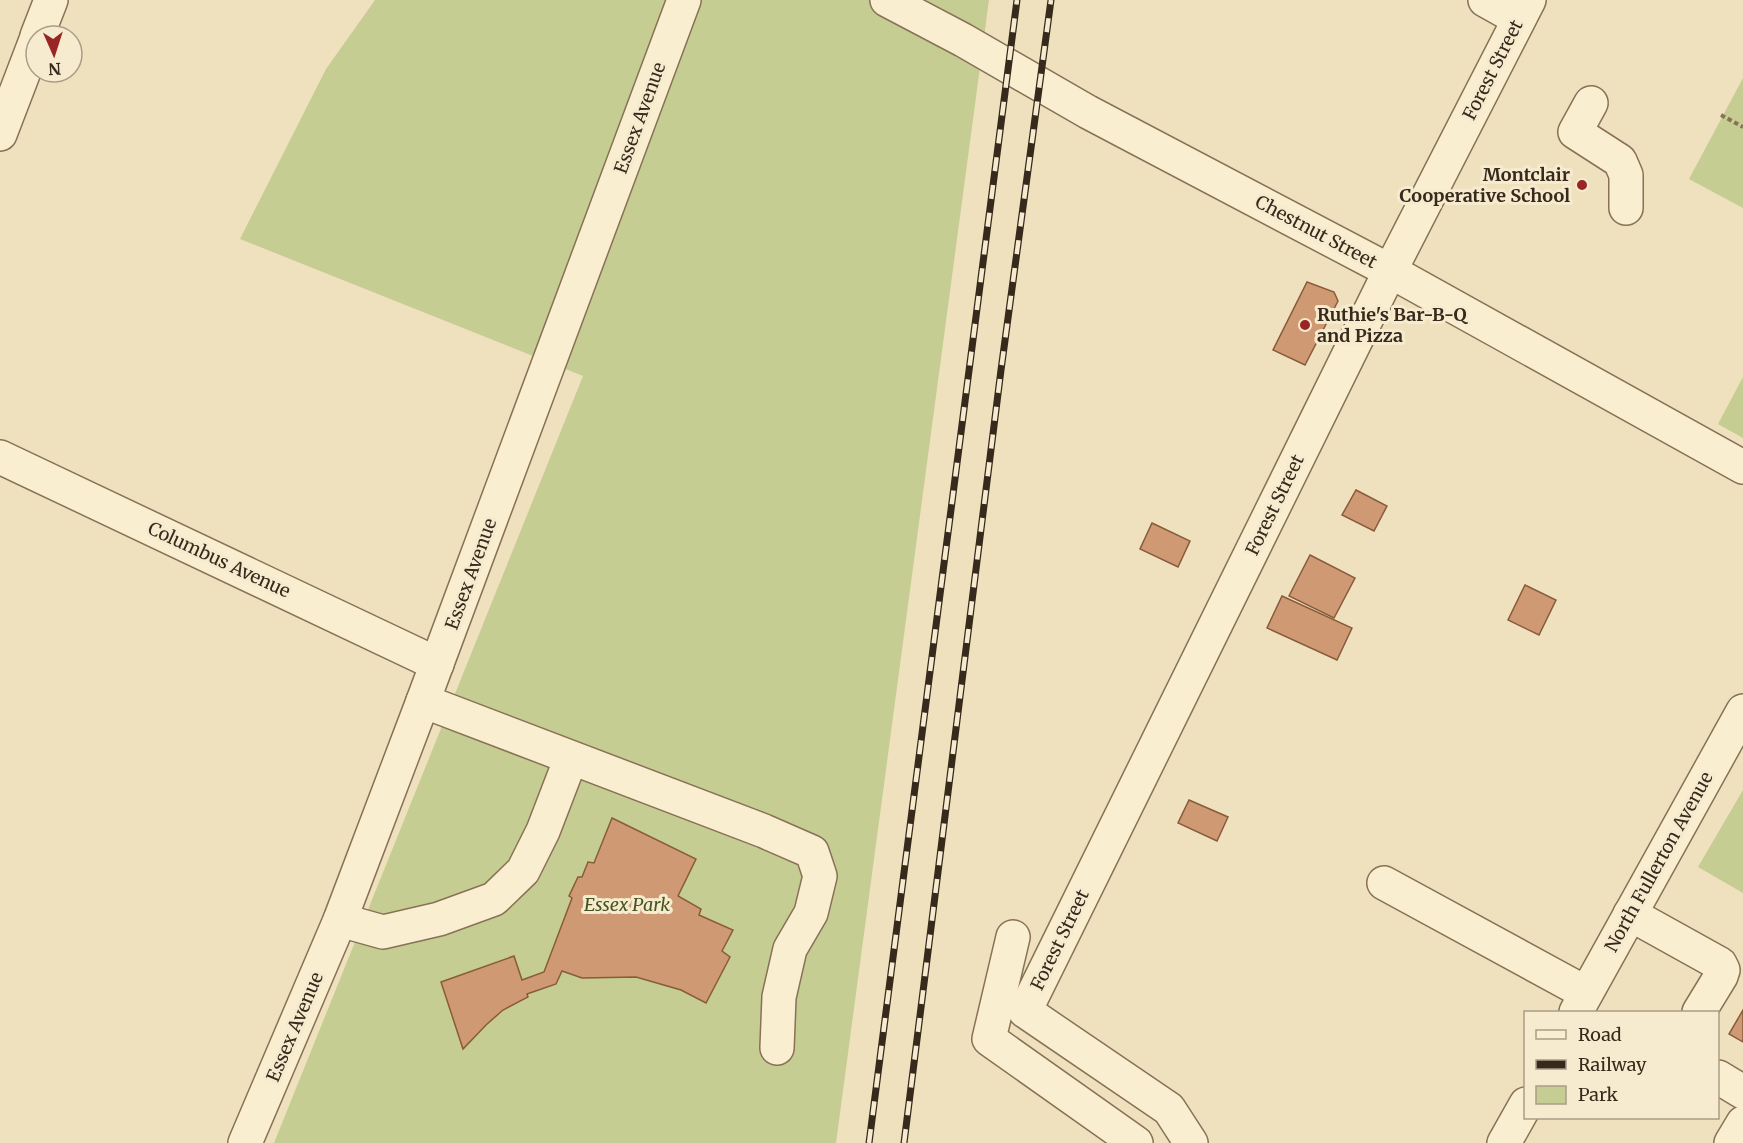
<svg xmlns="http://www.w3.org/2000/svg" width="1743" height="1143" viewBox="0 0 1743 1143" font-family="Merriweather,serif">
	<style>
		.green { fill: #c5cd92 }
		.building { fill: #cf9a73; stroke: #885b3c; stroke-width: 1.5 }
		.lines { fill: none; stroke-linecap: round; stroke-linejoin: round }
		.minor-casing { stroke: #887156; stroke-width: 36 }
		.path { stroke: #887156; stroke-width: 4; stroke-dasharray: 4.5 3; stroke-linecap: butt }
		.minor { stroke: #faeed1; stroke-width: 33 }
		.rail-casing { stroke: #37291c; stroke-width: 7 }
		.rail { stroke: #f6ebce; stroke-width: 4.5; stroke-dasharray: 14; stroke-linecap: butt }
		.poi-dot { fill: #992525; stroke: #f6ebce; stroke-width: 2 }
		.labels { text-anchor: middle; stroke-width: 6; stroke-linejoin: round; paint-order: stroke }
		.street-label { font-size: 18px; fill: #37291c; stroke: #f6ebce }
		.poi-label { font-size: 18px; font-weight: bold; fill: #37291c; stroke: #f6ebce; text-anchor: end }
		.park-label { font-size: 18px; font-style: italic; fill: #465421; stroke: #f6ebce }
	</style>
	<rect width="100%" height="100%" fill="#efe1be"/>
	<g class="green">
		<polygon points="375,0 989,0 836,1143 274,1143 583,376 240,239 326,69"/>
		<polygon points="1743,78 1743,208 1689,179"/>
		<polygon points="1743,377 1743,438 1718,424"/>
		<polygon points="1743,790 1743,893 1698,867"/>
	</g>
	<g class="building">
		<polygon points="1307,282 1334,292 1338,301 1305,365 1273,350"/>
		<polygon points="1356,490 1387,506 1374,531 1342,515"/>
		<polygon points="1152,523 1190,541 1178,567 1140,549"/>
		<polygon points="1310,555 1355,578 1334,618 1289,596"/>
		<polygon points="1525,585 1556,600 1539,635 1508,620"/>
		<polygon points="1282,596 1352,628 1337,660 1267,628"/>
		<polygon points="1189,800 1228,817 1217,841 1178,823"/>
		<polygon points="612,818 696,859 678,896 701,909 699,915 733,930 722,951 730,957 706,1003 681,990 636,977 582,978 562,971 556,984 527,994 528,997 503,1010 486,1025 463,1049 441,982 514,956 522,980 544,972 572,898 569,896 578,877 582,877 588,862 594,863"/>
		<polygon points="1743,1010 1743,1042 1729,1034"/>
	</g>
	<g class="lines">
		<g class="minor-casing">
			<g id="minor">
				<polyline points="887,0 963,40 1088,112 1390,271 1743,467"/>
				<polyline points="1485,0 1519,19"/>
				<polyline points="37,36 51,0"/>
				<polyline points="1591,103 1575,132 1620,161 1626,175 1626,208"/>
				<polyline points="0,134 36,40"/>
				<polyline points="0,457 437,664"/>
				<polyline points="423,701 764,831 812,852 820,876 811,913 790,949 779,997 777,1048"/>
				<polyline points="1384,883 1586,993"/>
				<polyline points="1630,914 1720,964 1723,970 1721,976 1699,1012"/>
				<polyline points="340,920 383,932 439,919 494,899 523,871 543,831 571,758"/>
				<polyline points="1013,937 989,1039 1136,1143"/>
				<polyline points="1576,1012 1743,711"/>
				<polyline points="1718,1077 1743,1092"/>
				<polyline points="245,1143 340,920 423,701 684,0"/>
				<polyline points="1191,1143 1169,1109 1025,1011 1390,271 1529,0"/>
				<polyline points="1504,1143 1526,1104"/>
				<polyline points="1731,1143 1743,1123"/>
			</g>
		</g>
		<polyline class="path" points="1721,115 1743,127"/>
		<use href="#minor" class="minor"/>
		<g class="rail-casing">
			<g id="rail">
				<polyline points="869,1143 1017,0"/>
				<polyline points="904,1143 1001,370 1051,0"/>
			</g>
		</g>
		<use href="#rail" class="rail"/>
	</g>
	<g class="poi-dot">
		<circle cx="1582" cy="185" r="6"/>
		<circle cx="1305" cy="325" r="6"/>
	</g>
	<g class="labels">
		<g class="street-label">
			<text transform="translate(1493 70) rotate(-63)" y="6">Forest Street</text>
			<text transform="translate(640 118) rotate(-70)" y="6">Essex Avenue</text>
			<text transform="translate(1316 232) rotate(28)" y="6">Chestnut Street</text>
			<text transform="translate(1275 505) rotate(-64)" y="6">Forest Street</text>
			<text transform="translate(219 560) rotate(25)" y="6">Columbus Avenue</text>
			<text transform="translate(471 574) rotate(-70)" y="6">Essex Avenue</text>
			<text transform="translate(1659 862) rotate(-61)" y="6">North Fullerton Avenue</text>
			<text transform="translate(1060 940) rotate(-64)" y="6">Forest Street</text>
			<text transform="translate(295 1027) rotate(-67)" y="6">Essex Avenue</text>
		</g>
		<g class="poi-label">
			<text x="1570" y="181">Montclair<tspan x="1570" dy="21">Cooperative School</tspan></text>
			<text x="1317" y="321" text-anchor="start">Ruthie's Bar-B-Q<tspan x="1317" dy="21">and Pizza</tspan></text>
		</g>
		<g class="park-label">
			<text x="627" y="911">Essex Park</text>
		</g>
	</g>
	<rect x="1524" y="1011" width="195" height="108" fill="#f6ebce" stroke="#aa9d87" stroke-width="1.5"/>
	<rect x="1536" y="1030" width="30" height="9" fill="#faeed1" stroke="#aa9d87" stroke-width="1.5"/>
	<text x="1578" y="1041" font-size="18" fill="#37291c">Road</text>
	<rect x="1536" y="1060" width="30" height="9" fill="#37291c" stroke="#aa9d87" stroke-width="1.5"/>
	<text x="1578" y="1071" font-size="18" fill="#37291c">Railway</text>
	<rect x="1536" y="1086" width="30" height="18" fill="#c5cd92" stroke="#aa9d87" stroke-width="1.5"/>
	<text x="1578" y="1101" font-size="18" fill="#37291c">Park</text>
	<g transform="translate(54 54) rotate(177)"><circle r="28" fill="#f6ebce" stroke="#aa9d87" stroke-width="1.5"/>
	<path d="M0-4.5L10 22L0 15L-10 22Z" fill="#992525"/>
	<text y="-9" font-size="16" font-weight="bold" text-anchor="middle" fill="#37291c">N</text>
	</g>
</svg>
